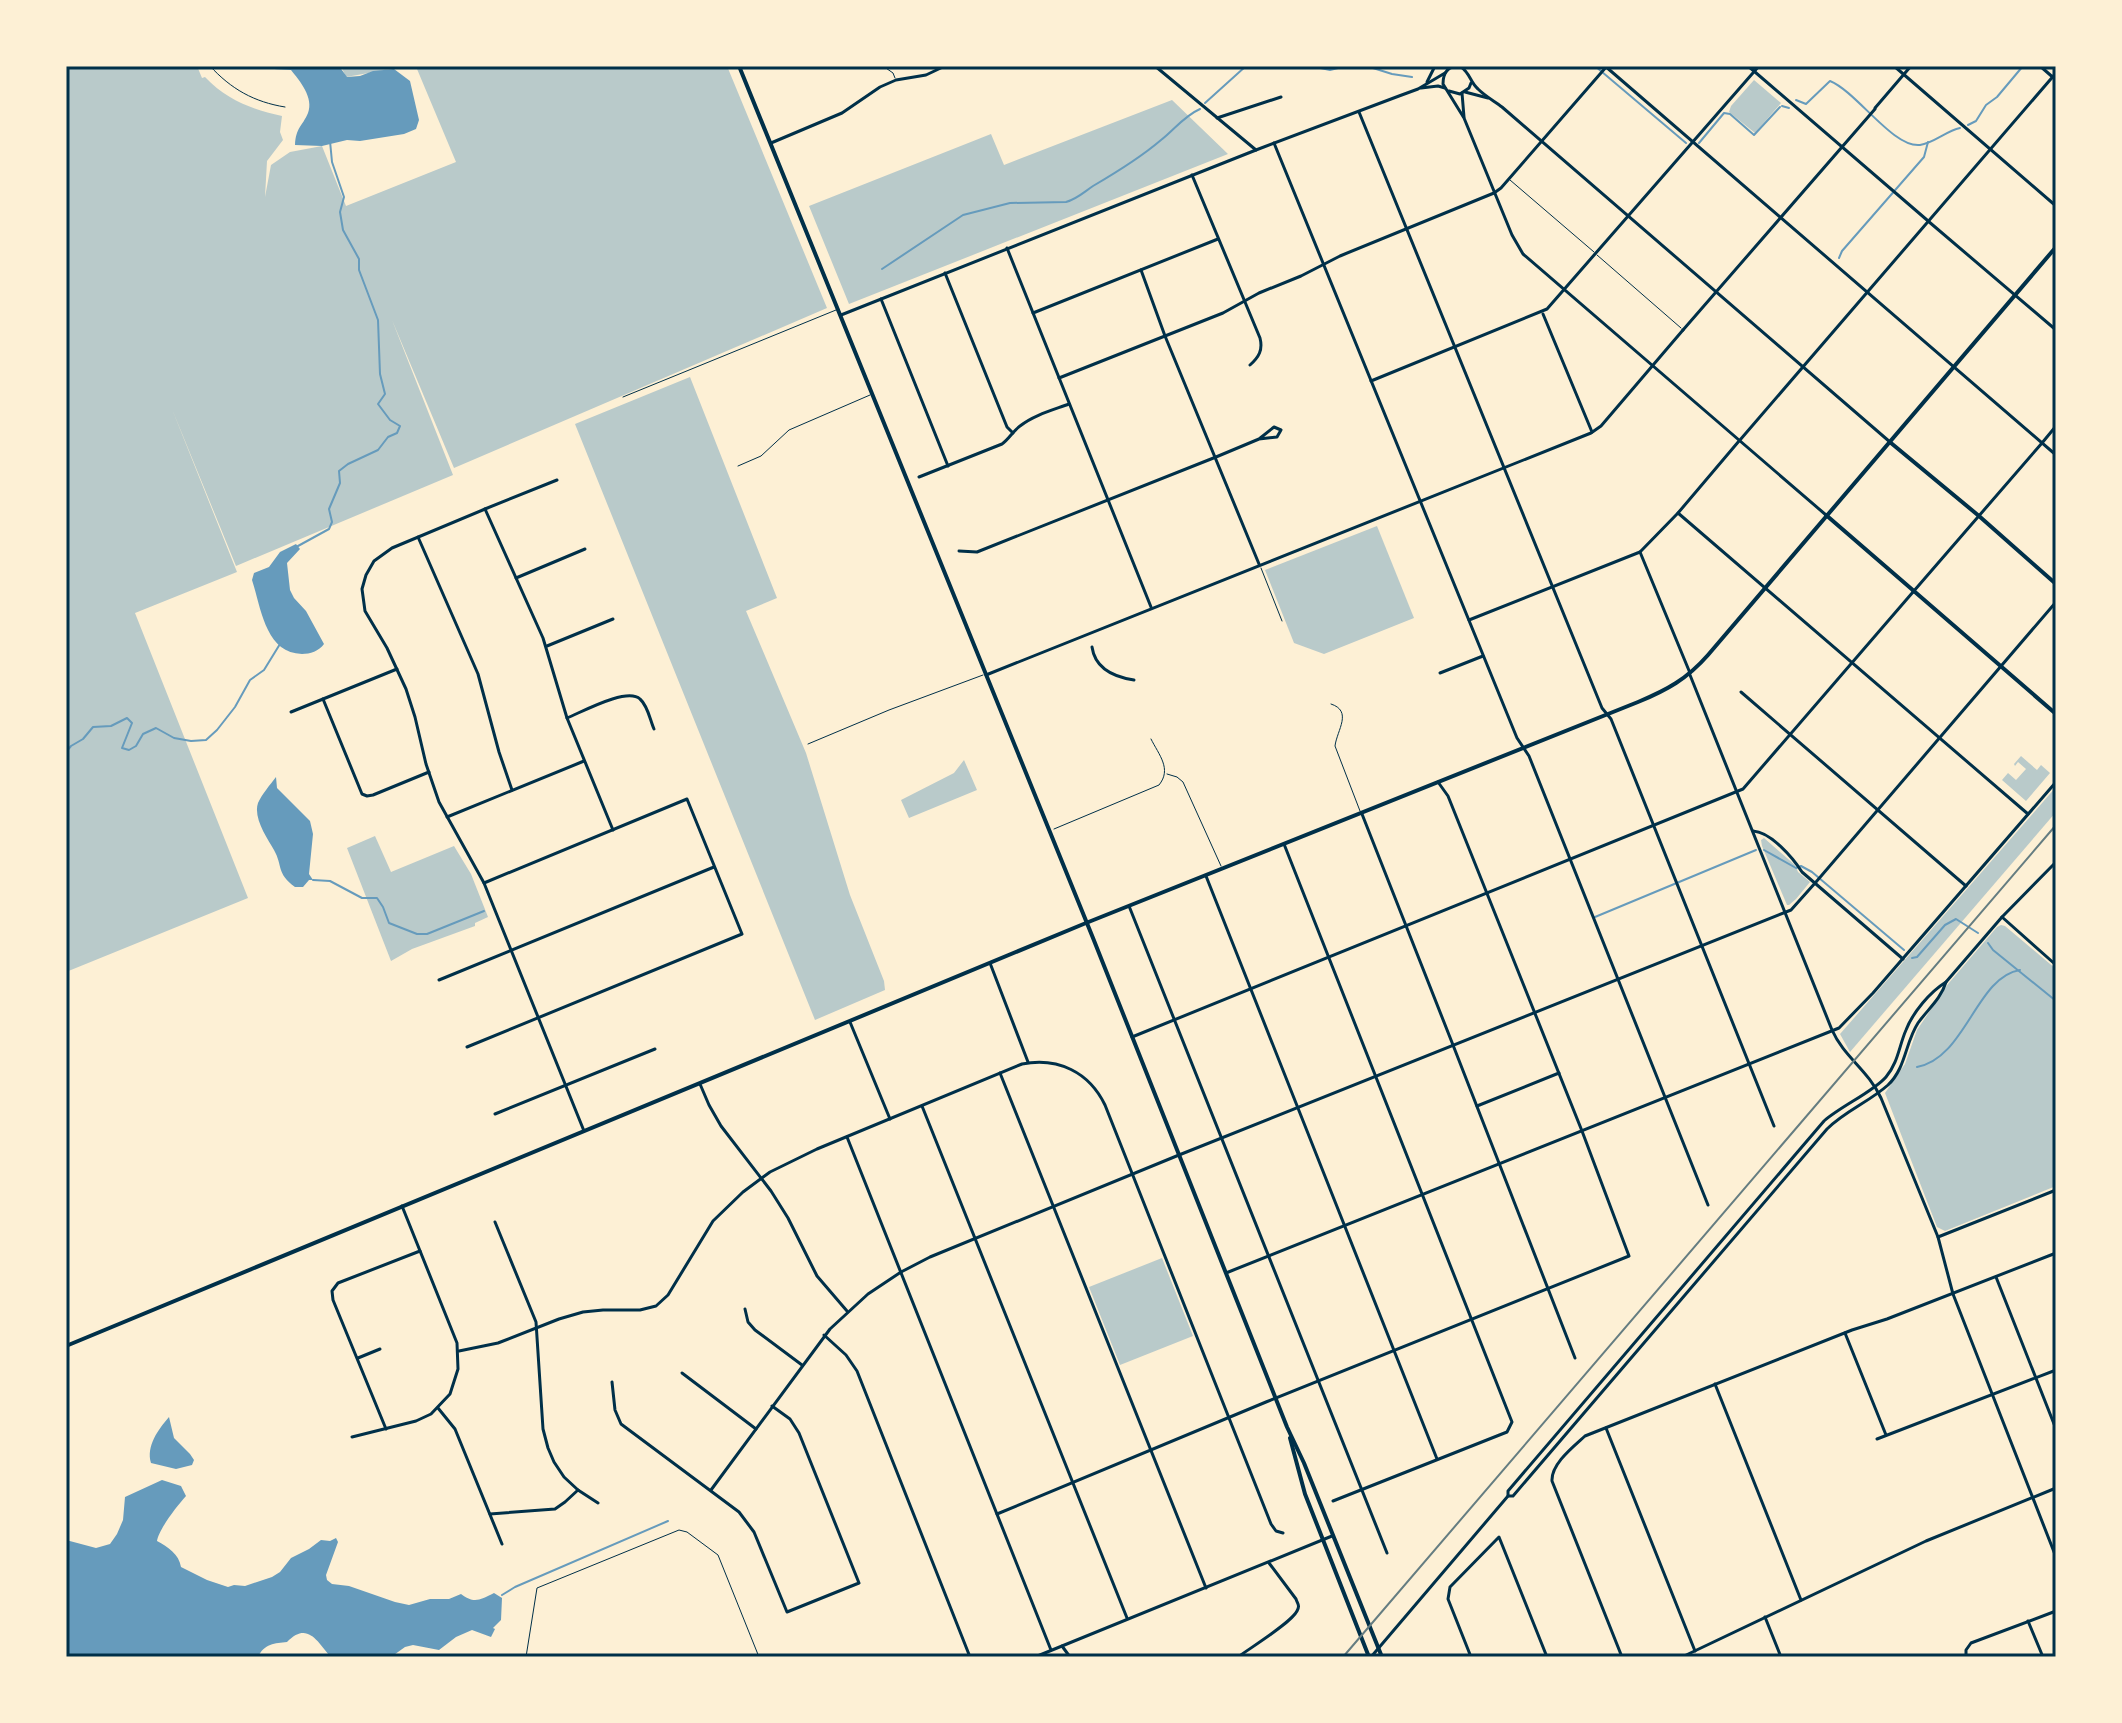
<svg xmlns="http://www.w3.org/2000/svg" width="2122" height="1723" viewBox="0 0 2122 1723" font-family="Montserrat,sans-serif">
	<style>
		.green { fill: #b9caca }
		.water { fill: #669bbc }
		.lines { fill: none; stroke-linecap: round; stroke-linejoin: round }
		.stream { stroke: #669bbc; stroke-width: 2 }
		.service { stroke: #003049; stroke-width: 1 }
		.minor { stroke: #003049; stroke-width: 3 }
		.tertiary { stroke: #003049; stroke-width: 3 }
		.secondary { stroke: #003049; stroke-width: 4 }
		.rail { stroke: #657d81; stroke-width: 2 }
		.neatline { fill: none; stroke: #003049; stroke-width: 3 }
	</style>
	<rect width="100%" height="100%" fill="#fdf0d5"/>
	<g class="green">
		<path d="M66,66H197L202,78L205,77C227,100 251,109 282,116L280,132L283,140L267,161L265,197L271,165L290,152L322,146L346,206L456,162L417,69H391L346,77L341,66H727L827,308L454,468L392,320L453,475L236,566L172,409L237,572L135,613L248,898L66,972Z"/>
		<polygon points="1754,80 1781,103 1755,133 1729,112 1731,106"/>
		<polygon points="1172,100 1228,154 849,304 809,206 991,134 1004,165"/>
		<polygon points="690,377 777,598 746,611 806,753 850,895 884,981 885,990 815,1020 575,424"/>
		<polygon points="1377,526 1414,618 1324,654 1294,643 1265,570"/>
		<polygon points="2021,756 2037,770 2041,765 2050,773 2026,801 2002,780 2008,773 2016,780 2026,769 2018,762 2015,766 2014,764"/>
		<polygon points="964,760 977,790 909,818 901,800 954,773"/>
		<polygon points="2056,787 2056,812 1850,1052 1840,1034"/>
		<polygon points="375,836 391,872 454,846 471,874 488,917 475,923 475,926 412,949 391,961 347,848"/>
		<polygon points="1764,838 1795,865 1798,872 1810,882 1796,899 1789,905 1787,905 1762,846 1761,840"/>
		<polygon points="2001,925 2005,926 2056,969 2056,1186 1945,1231 1937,1227 1885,1093 1905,1064 1917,1030 1948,984 1997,927"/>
		<polygon points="1162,1258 1193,1336 1120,1365 1089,1287"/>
	</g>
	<g class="water">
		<path d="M254,66H339L347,77L360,76L373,71L394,69L410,81L419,120L416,129L404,134L360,141L347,140L322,146L295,145C296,127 302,127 308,113C314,98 300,81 291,70C278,69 266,70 254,66Z"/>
		<path d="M296,544L300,549L287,563L290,590L294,598L306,611L324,644C319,651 310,654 302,654C265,653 261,607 252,580L254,573L269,567L280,552Z"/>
		<path d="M276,777L277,788L310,821L313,834L309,874L313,880H309L303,887H295C276,873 283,866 274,850C267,838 253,818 258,803C262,794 270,785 276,777Z"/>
		<path d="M169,1417L174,1438L190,1454L194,1460L192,1465L176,1469L151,1463C146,1446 158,1430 169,1417Z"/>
		<path d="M162,1480L181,1486L186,1496C177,1506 159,1529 157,1541C168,1547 179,1554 181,1567L207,1580L228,1587L234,1585L245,1586L272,1577L280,1572L291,1558L309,1549L321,1540L330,1541L336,1538L338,1542L326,1575L327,1580L332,1584L349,1586L395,1602L409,1605L430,1599H449L461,1594C474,1604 480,1600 494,1593L502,1598L501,1620L493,1628L495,1629L491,1637L472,1630L456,1637L439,1650L413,1645L405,1647L391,1657H331C318,1643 308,1620 287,1642C275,1643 264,1644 258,1657H66V1540L96,1548L110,1544L117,1534L123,1520L125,1497Z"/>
	</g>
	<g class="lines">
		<g class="stream">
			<polyline points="1311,66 1330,70 1342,67 1373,68 1392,74 1412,77"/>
			<polyline points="1595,66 1686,143"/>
			<polyline points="1478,67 1480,66"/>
			<path d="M1796,100L1806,104L1830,81C1857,92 1893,148 1920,145C1934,143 1946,131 1960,128"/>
			<polyline points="1205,103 1246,66"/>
			<polyline points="1782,106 1789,108"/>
			<polyline points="1968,125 1976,121 1986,105 1997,97 2023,66"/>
			<polyline points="1699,143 1724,113 1730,114 1754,135 1780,107"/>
			<polyline points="1839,258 1842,251 1924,157 1928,142"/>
			<path d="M882,269L963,215L1010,203L1066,202C1077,199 1084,192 1093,186C1117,172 1140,158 1161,140C1174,130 1184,116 1200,109"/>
			<polyline points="298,546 329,529 332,522 329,509 340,483 339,471 348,464 378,450 388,437 397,433 400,426 390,420 378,404 385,394 380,374 378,320 359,270 359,259 343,230 340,212 344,197 332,162 330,141"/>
			<polyline points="66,752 71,746 83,739 93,727 111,726 127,718 132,723 122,748 129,750 136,746 143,734 156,728 174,738 191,741 206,740 217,730 235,707 250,680 264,670 280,644"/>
			<polyline points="1764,850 1796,868 1801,866 1812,872 1904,950"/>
			<polyline points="313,880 330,881 362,898 377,898 383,907 389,923 417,934 427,934 484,911"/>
			<polyline points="1595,917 1756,850"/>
			<polyline points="1988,943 1993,950 2056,1001"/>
			<polyline points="1912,958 1917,957 1945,925 1956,919 1978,933"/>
			<path d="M1917,1067C1966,1058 1976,977 2020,970"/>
			<polyline points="502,1595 515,1587 668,1521"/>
		</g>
		<g class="service">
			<path d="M210,66C231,89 254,102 285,107"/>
			<polyline points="883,66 893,73 895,78"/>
			<polyline points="1510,180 1594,252"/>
			<polyline points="1597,255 1681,328"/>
			<polyline points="623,397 836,310"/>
			<polyline points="738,466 761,456 789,430 870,395"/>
			<polyline points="1261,568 1282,621"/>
			<path d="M1331,704C1353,711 1337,730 1335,746L1360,811"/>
			<polyline points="808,744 889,710 983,675"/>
			<polyline points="1167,774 1177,777 1183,782 1221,866"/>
			<path d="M1054,829L1159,785C1172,769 1159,755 1151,739"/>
			<polyline points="526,1657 537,1588 679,1530 687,1532 718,1555 759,1657"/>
		</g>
		<g class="minor">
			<polyline points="1155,66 1256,150"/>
			<polyline points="1605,66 2056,455"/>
			<polyline points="1748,66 1927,220"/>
			<polyline points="1894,66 2056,206"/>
			<polyline points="2040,66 2056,80"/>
			<polyline points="1359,112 1602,708 1611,719 1774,1126"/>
			<polyline points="1217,118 1281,97"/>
			<polyline points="771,143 842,113 880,87 896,80 926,75 945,66"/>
			<polyline points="1274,143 1517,738 1529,756 1708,1205"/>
			<path d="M1192,175L1260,338C1263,350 1259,357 1250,365"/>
			<polyline points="1007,248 1151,607"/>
			<polyline points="1141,270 1165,336 1259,564"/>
			<polyline points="945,273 1007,427 1013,433"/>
			<polyline points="881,299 948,466"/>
			<polyline points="1033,313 1218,239"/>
			<polyline points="1543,314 1592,432"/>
			<polyline points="1683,330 1875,109"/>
			<polyline points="1059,378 1223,313 1259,293 1301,276 1340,256 1494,193 1501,188 1607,66"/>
			<polyline points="1371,381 1547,309 1759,66"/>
			<polyline points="1740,440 2056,73"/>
			<polyline points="2042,443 2056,426"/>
			<path d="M919,477L1002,444C1009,439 1013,431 1020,426C1034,415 1053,410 1069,404"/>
			<polyline points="557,480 485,509 543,638 567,718 613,830"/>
			<polyline points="1678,513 2028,814"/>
			<polyline points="418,537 478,674 499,752 512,790"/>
			<polyline points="959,551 977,552 1216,457 1259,439 1274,427 1281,430 1277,437 1259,439"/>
			<polyline points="516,578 585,549"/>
			<polyline points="1469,620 1640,552"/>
			<polyline points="547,646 613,619"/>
			<path d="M1092,647C1095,668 1114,677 1134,680"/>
			<polyline points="1440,673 1483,656"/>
			<path d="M1690,675L1832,1030C1844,1057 1868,1070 1881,1098L1938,1237L1953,1294"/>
			<polyline points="1741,692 1966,886"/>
			<polyline points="323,699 362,794 367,796 373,795 429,772"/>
			<polyline points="291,712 397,669"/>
			<path d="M567,718C582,712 627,687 640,699C648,706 650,720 654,729"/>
			<polyline points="447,817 584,761"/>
			<path d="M1753,831C1771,832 1793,858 1802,872L1903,959"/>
			<polyline points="1284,844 1512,1422 1507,1432 1333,1501"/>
			<polyline points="1206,876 1437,1459"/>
			<polyline points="1129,906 1387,1553"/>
			<polyline points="2002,917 2056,965"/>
			<polyline points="990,963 1028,1062"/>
			<polyline points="439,980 714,867"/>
			<polyline points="850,1022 890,1119"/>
			<polyline points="1132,1037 1743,789 1913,592"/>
			<polyline points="1453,1045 1575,1358"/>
			<polyline points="467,1047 742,934 687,799 484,883"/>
			<polyline points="1000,1073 1206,1588"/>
			<polyline points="700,1084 709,1105 721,1126 771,1191 788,1218 817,1276 847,1311"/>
			<polyline points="922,1106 1127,1618"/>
			<polyline points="1477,1106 1559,1073"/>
			<polyline points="495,1114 655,1049"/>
			<polyline points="847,1137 1051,1650"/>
			<polyline points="495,1222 536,1322 543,1429 548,1448 554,1462 564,1477 578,1490 598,1503"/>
			<polyline points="1938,1237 2056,1190"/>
			<polyline points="1226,1273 1839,1028 1873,993 2056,782"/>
			<polyline points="1996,1277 2056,1429"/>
			<polyline points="745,1309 748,1322 755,1330 802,1365"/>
			<polyline points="1845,1333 1886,1435"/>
			<polyline points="824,1335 846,1355 857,1371 970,1657"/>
			<path d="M459,1351L498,1343L559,1319L583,1312L603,1310H640L656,1306L668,1295L713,1221L743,1192L770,1172L817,1149L1022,1064C1058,1057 1089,1072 1105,1105L1271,1524L1276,1531L1283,1533"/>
			<polyline points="358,1358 380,1349"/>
			<polyline points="682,1373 756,1429"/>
			<polyline points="612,1382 615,1410 621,1424 739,1512 754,1532 787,1612 859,1583 799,1433 790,1419 772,1406"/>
			<polyline points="1715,1384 1801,1600"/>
			<polyline points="438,1408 455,1429 502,1544"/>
			<polyline points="1606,1428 1695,1651"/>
			<polyline points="386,1429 333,1300 332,1291 338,1283 420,1251"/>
			<polyline points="352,1437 416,1421 431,1414 450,1394 458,1369 457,1343 402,1206"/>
			<polyline points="1877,1439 2056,1370"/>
			<polyline points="711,1490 830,1329 868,1294 901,1272"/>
			<path d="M1508,1496V1491L1824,1121C1841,1106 1873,1092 1886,1077C1898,1063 1899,1046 1906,1030C1913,1012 1930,992 1946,982L2002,917L2056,862"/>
			<polyline points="490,1514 555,1509 565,1502 578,1490"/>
			<polyline points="997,1514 1266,1402 1629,1256 1582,1131 1448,796 1438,782"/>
			<polyline points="1765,1617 1781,1657"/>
			<polyline points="2028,1621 2043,1657"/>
			<polyline points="1062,1646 1070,1657"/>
			<path d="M1238,1657C1250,1648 1291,1623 1297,1611C1300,1605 1298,1605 1296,1599L1269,1563"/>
			<path d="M1371,1657L1508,1496H1513L1827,1129C1845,1111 1869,1102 1888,1085C1906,1068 1905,1043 1918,1023C1928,1009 1941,999 1946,982"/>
			<polyline points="1471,1657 1448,1599 1450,1587 1499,1537 1547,1657"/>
			<path d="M1622,1657L1552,1481C1551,1464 1573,1447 1585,1436L1852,1330L1887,1319L2056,1253"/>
			<polyline points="1966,1657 1966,1650 1971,1643 2056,1611"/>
		</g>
		<g class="tertiary">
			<path d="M1459,66C1448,66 1443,73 1443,84L1464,118L1512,235L1523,254L1826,515"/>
			<path d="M1461,67C1470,73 1470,82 1478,89C1485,96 1494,101 1502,107L1890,442"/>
			<polyline points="1427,82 1435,66"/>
			<polyline points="1421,88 1438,86 1445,88"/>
			<polyline points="1449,91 1460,94 1469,88 1471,83"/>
			<polyline points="1465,92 1488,98"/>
			<polyline points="1462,93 1464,117"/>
			<polyline points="1875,108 1911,66"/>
			<polyline points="1928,221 2056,330"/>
			<polyline points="841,315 1256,150 1399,96 1418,89 1445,73"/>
			<polyline points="485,509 392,548 374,561 366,575 362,589 365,611 387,648 406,689 415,717 426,764 439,802 484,883 584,1131"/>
			<polyline points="1913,592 2042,443"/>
			<polyline points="1690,673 1640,552 1678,513 1739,441"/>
			<polyline points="986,675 1591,433 1601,426 1683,330"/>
			<polyline points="1362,814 1453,1045"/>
			<polyline points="901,1272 930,1257 1179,1155 1791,910 1816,882 2056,602"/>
			<polyline points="1953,1294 2056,1557"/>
			<polyline points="1035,1657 1332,1536"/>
			<polyline points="1682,1657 1926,1541 2056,1488"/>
		</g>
		<g class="secondary">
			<polyline points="739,66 1093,938 1287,1427 1304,1463 1382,1657"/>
			<polyline points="1891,443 1979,516 2056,584"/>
			<polyline points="1826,515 2056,714"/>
			<path d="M66,1346L1086,923L1638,702C1667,690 1687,679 1708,655L2056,247"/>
			<polyline points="1290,1438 1305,1494 1369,1657"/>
		</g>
		<polyline class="rail" points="1343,1657 2056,825"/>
	</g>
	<rect width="2122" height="1723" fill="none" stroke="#fdf0d5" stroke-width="136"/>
	<rect x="68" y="68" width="1986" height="1587" class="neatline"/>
</svg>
